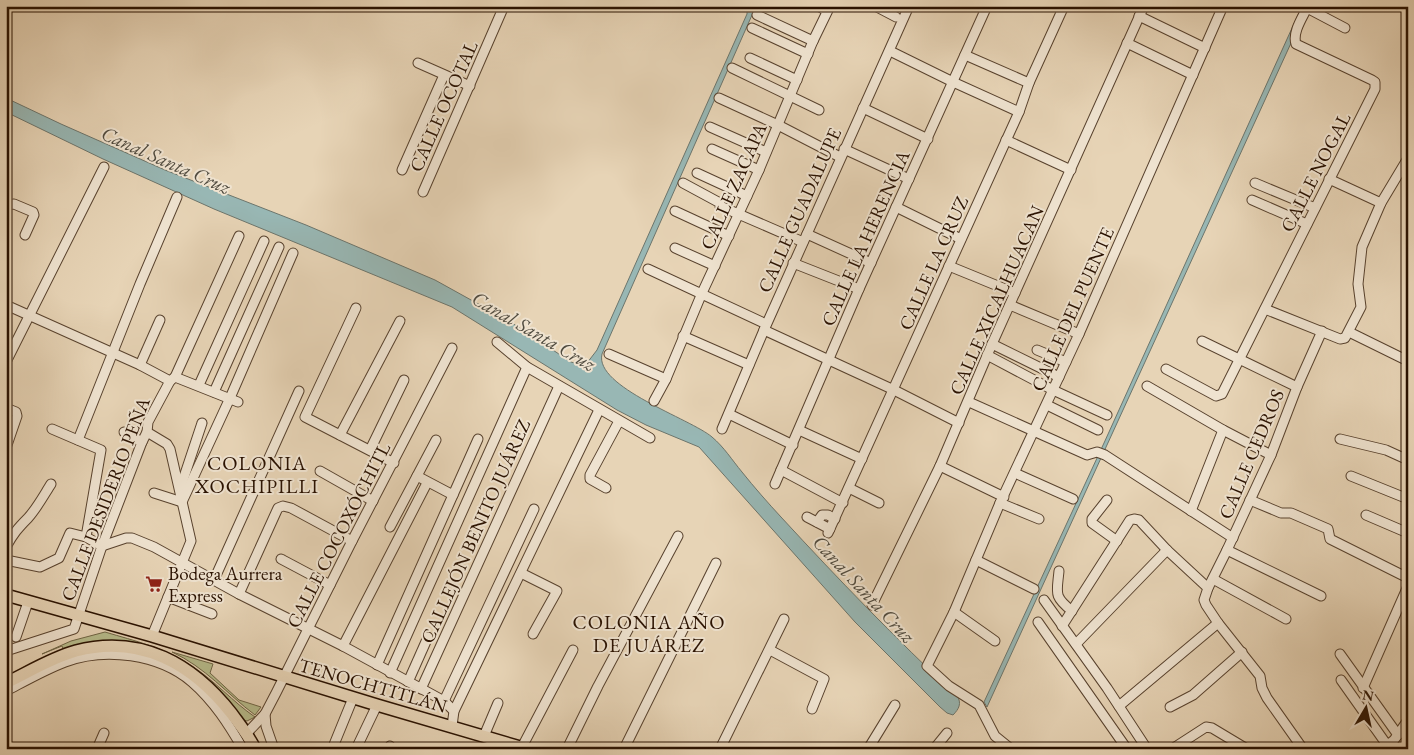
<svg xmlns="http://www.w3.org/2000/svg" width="1414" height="755" viewBox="0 0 1414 755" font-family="'EB Garamond',serif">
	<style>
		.green { fill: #b7bc8c; stroke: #706646 }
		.water { fill: #98b7b4; stroke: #6c756c }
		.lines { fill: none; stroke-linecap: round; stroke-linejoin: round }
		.minor-casing { stroke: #58422e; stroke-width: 11 }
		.major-casing { stroke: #291100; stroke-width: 14 }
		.minor { stroke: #efe3d0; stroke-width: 9 }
		.major { stroke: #e7d4b6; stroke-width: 11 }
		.labels { text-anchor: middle; stroke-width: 4; stroke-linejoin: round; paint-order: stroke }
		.street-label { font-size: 19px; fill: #291100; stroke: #efe3d0 }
		.poi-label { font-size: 19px; fill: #291100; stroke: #efe3d0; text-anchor: start }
		.water-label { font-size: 20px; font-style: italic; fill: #504b3f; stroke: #efe3d0 }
		.neighbourhood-label { font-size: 20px; letter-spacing: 1px; fill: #291100; stroke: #efe3d0 }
	</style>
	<rect width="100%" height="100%" fill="#e7d4b6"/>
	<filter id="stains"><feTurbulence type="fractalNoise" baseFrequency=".004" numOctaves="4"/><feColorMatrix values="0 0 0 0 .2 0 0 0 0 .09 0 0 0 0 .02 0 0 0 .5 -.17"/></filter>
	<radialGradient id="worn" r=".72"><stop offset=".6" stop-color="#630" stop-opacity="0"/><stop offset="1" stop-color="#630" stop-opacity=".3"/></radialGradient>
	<g class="green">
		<path d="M105,632C135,641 166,648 192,666C215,681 233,702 255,717L247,721L243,720C225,698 209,678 184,663L64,651L62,646L42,654L71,641Z"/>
		<path d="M172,652L213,664L210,673L239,700L261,707L255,715C227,694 205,667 172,652Z"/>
	</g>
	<g class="water">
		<path d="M747,6H756L602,354C594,387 691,419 712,437C724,447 732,460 742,472C754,487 768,503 781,517C838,579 896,639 957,696C962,703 959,709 953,715L947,713L940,707L855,622L699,447L646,425L617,410L452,307L214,209L103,159L6,112V98L61,124L165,170L306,225L435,280L509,321L571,362L581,365L587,363L597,350L747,14Z"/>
		<polygon points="1302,6 1308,6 987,707 984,702 1104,443"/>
	</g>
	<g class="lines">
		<g class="minor-casing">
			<g id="minor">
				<polyline points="818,6 827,11"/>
				<polyline points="875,6 896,17"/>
				<polyline points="1401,6 1408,9"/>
				<polyline points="1307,8 1345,28"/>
				<polyline points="757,15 813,41"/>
				<polyline points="1139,16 1205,48"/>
				<polyline points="752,28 808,54"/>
				<polyline points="1127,43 1193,75"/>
				<polyline points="890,51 953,82 1019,112"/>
				<polyline points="965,55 1029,83"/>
				<polyline points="750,58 797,80"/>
				<polyline points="418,63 470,86"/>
				<polyline points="732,68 819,110"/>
				<polyline points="719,98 778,125 840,157"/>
				<polyline points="863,108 928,139"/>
				<polyline points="710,127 766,152"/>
				<polyline points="1006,140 1071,170"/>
				<polyline points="712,149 759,170"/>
				<polyline points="844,149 909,179"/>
				<polyline points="402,170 444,75"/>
				<polyline points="697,173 747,196"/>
				<polyline points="1329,179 1381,203"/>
				<polyline points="683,183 720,203 720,206 803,242"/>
				<polyline points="1255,183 1315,208"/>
				<polyline points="423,192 504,6"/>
				<polyline points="1252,200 1307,224"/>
				<polyline points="6,205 14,204 33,212 34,215 25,235"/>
				<polyline points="896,207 961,239"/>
				<polyline points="675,211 729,236"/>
				<polyline points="807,234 871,263"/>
				<polyline points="675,248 715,266"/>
				<polyline points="793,263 859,289"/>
				<polyline points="949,266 1015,293"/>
				<polyline points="648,269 766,324"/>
				<polyline points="6,305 140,365 170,381 175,377 238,402"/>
				<polyline points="1010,305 1079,334"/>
				<polyline points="356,308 305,417 394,463"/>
				<polyline points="1265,309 1340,339 1345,338 1361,307 1358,284 1362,247 1381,203 1408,158"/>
				<polyline points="764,330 894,390 959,423"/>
				<polyline points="1349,332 1408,361"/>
				<polyline points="683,336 749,365"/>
				<polyline points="1202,341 1297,387"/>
				<polyline points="497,342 527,367 650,438"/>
				<polyline points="992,344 1059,377"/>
				<polyline points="1037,350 1066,362"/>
				<polyline points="609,354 666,379"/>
				<polyline points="987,355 1053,390 1107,415"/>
				<polyline points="6,362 104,167"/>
				<polyline points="140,365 160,320"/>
				<path d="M1166,369L1216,396L1222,394L1375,89V82L1372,80L1296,44C1292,32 1303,17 1308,6"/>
				<polyline points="175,377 239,236"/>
				<polyline points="199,385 264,241"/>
				<polyline points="1147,386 1223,430 1271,455"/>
				<polyline points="214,392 279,247"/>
				<polyline points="654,401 666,379 702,293 759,170 813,41 830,6"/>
				<polyline points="969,402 1087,455 1097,452 1105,455 1233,538"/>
				<polyline points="1047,405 1098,430"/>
				<polyline points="6,408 16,412 17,416 6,448"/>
				<polyline points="729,414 793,445"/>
				<polyline points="52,429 101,450 86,537"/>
				<polyline points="722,429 764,330 909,6"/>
				<polyline points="799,430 862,459"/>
				<polyline points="124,432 142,442"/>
				<polyline points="147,432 167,444 170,449 191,541 152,636"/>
				<polyline points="340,435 400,321"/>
				<polyline points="1340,439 1386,450 1408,460"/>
				<polyline points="78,440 140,284 177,197"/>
				<polyline points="370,450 404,380"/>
				<polyline points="940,466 1004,497"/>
				<polyline points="781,470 843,503"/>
				<polyline points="320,471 373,501"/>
				<polyline points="1015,473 1073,499"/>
				<polyline points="417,476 453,495 478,439"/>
				<polyline points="1351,476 1408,499"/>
				<polyline points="775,484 859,289 987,6"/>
				<polyline points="606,488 590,479 590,475 619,421"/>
				<polyline points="849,488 879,503"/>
				<polyline points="180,489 202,423"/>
				<polyline points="154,493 182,502 230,398 293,253"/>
				<polyline points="1107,500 1092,519 1092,523 1117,541"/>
				<polyline points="1250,500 1281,513 1291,513 1328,529 1330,539 1408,578"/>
				<polyline points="1000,503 1039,519"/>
				<polyline points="1191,511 1223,430"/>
				<polyline points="1366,515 1408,533"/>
				<polyline points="807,517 830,529"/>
				<polyline points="817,522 822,515 828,515 835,519"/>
				<polyline points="390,527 436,440"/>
				<polyline points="828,533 1019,112 1029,83 1064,6"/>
				<path d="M6,547C13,534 18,528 28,518C37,508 44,495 51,484"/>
				<polyline points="1227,550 1321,596"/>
				<polyline points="281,559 330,585"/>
				<polyline points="6,560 40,567 59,558 70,533 86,537 102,546 126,538 132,538 154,547 239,594 343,646 444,701 454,711"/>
				<polyline points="976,560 1034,589"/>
				<path d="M1059,571C1057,593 1053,596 1072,611"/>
				<polyline points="521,573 557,591 533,634"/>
				<polyline points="1213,579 1286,619"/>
				<polyline points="214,580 299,391"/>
				<polyline points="239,594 278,508 283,506 291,508 352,541"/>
				<polyline points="168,597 212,614"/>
				<polyline points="1044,600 1107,688 1147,749"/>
				<polyline points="872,605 940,466 992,344 1144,6"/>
				<polyline points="954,612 995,641"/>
				<polyline points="1038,622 1127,749"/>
				<polyline points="1062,626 1130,520 1134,519 1139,520 1167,550 1208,588"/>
				<polyline points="16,637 28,602"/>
				<polyline points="1076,644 1167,550"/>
				<polyline points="343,646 427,483"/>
				<polyline points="770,650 824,679 812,709"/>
				<polyline points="6,651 74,629 102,546 142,442 147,432 148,422 170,381"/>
				<polyline points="1340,654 1398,735"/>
				<polyline points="377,665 453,495"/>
				<polyline points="390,673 527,367"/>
				<polyline points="1341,680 1387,745"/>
				<polyline points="408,682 428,637"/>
				<polyline points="1363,688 1408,586"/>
				<polyline points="421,689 559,386"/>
				<path d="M6,691C25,681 44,670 65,662C105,647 159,654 192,682C214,701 229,725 243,749"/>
				<polyline points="444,701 534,509"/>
				<polyline points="1119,706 1218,623"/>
				<polyline points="1170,707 1193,695 1242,652"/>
				<polyline points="265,714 266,726 274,749"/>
				<polyline points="452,726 454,711 599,410"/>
				<polyline points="247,733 265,714 276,693 352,541 452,348"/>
				<polyline points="484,736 498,703"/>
				<polyline points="333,747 353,698"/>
				<polyline points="522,747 573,650"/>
				<polyline points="97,749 104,733"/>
				<polyline points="356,749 377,705"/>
				<polyline points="388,749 390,746"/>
				<polyline points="567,749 598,686 678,536"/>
				<polyline points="624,749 716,563"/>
				<polyline points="720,749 784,619"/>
				<polyline points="868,749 895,705"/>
				<polyline points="934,749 947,733"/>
				<polyline points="1011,749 995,736 979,705 949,686 927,666 954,612 1000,503 1079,334 1223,6"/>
				<polyline points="1172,749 1206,727 1212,728 1247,749"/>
				<polyline points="1303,749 1267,698 1262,688 1260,676 1218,623 1206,605 1204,600 1208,588 1227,550 1271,455 1297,387 1322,331"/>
				<polyline points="1382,749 1394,740 1408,720"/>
			</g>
		</g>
		<g class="major-casing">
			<g id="major">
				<polyline points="6,595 152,636 377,705 527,749"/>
				<path d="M6,683C29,672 51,658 76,651C141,634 193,664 232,714C240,725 249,736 255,749"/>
			</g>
		</g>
		<use href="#minor" class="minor"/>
		<use href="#major" class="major"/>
	</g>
	<defs>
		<g id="supermarket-bare" transform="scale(1.35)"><path d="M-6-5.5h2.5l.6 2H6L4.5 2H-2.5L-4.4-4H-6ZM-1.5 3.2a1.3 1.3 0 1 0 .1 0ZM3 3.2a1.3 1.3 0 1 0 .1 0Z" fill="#8f2418" stroke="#efe3d0" stroke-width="2.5" paint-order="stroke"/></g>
	</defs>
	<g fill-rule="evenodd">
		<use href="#supermarket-bare" x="154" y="584"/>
	</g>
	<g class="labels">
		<g class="street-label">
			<text transform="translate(443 106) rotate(-66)" y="7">CALLE OCOTAL</text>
			<text transform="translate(1315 172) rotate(-63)" y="7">CALLE NOGAL</text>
			<text transform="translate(733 186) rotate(-66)" y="7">CALLE ZACAPA</text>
			<text transform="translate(799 210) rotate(-66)" y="7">CALLE GUADALUPE</text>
			<text transform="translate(865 238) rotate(-66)" y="7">CALLE LA HERENCIA</text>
			<text transform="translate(933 263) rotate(-66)" y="7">CALLE LA CRUZ</text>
			<text transform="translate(996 300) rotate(-66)" y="7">CALLE XICALHUACAN</text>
			<text transform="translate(1072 309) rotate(-66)" y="7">CALLE DEL PUENTE</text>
			<text transform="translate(1251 454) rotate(-67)" y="7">CALLE CEDROS</text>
			<text transform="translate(105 499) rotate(-69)" y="7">CALLE DESIDERIO PEÑA</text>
			<text transform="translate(475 531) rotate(-66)" y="7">CALLEJÓN BENITO JUÁREZ</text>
			<text transform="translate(338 535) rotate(-63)" y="7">CALLE COCOXÓCHITL</text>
			<text transform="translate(373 685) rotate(16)" y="7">TENOCHTITLÁN</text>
		</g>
		<g class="poi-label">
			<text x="168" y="580">Bodega Aurrera<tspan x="168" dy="22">Express</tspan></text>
		</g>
		<g class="water-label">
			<text transform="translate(166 160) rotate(24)" y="7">Canal Santa Cruz</text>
			<text transform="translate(534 331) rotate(30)" y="7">Canal Santa Cruz</text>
			<text transform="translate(864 589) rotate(47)" y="7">Canal Santa Cruz</text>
		</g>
		<g class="neighbourhood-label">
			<text x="257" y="470">COLONIA<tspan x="257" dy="23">XOCHIPILLI</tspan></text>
			<text x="649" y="629">COLONIA AÑO<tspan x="649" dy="23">DE JUÁREZ</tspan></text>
		</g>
	</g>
	<rect width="1414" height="755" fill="none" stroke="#e7d4b6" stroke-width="25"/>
	<rect x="8" y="8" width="1399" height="740" fill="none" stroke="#291100" stroke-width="2.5"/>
	<rect x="12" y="12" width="1389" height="730" fill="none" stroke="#291100"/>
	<g transform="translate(1366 708) rotate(9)" stroke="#efe3d0" stroke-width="4" paint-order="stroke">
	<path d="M0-4L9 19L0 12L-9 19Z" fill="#291100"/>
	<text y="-8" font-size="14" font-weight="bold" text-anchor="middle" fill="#291100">N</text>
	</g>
	<rect width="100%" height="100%" filter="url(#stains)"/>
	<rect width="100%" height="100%" fill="url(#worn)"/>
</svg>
